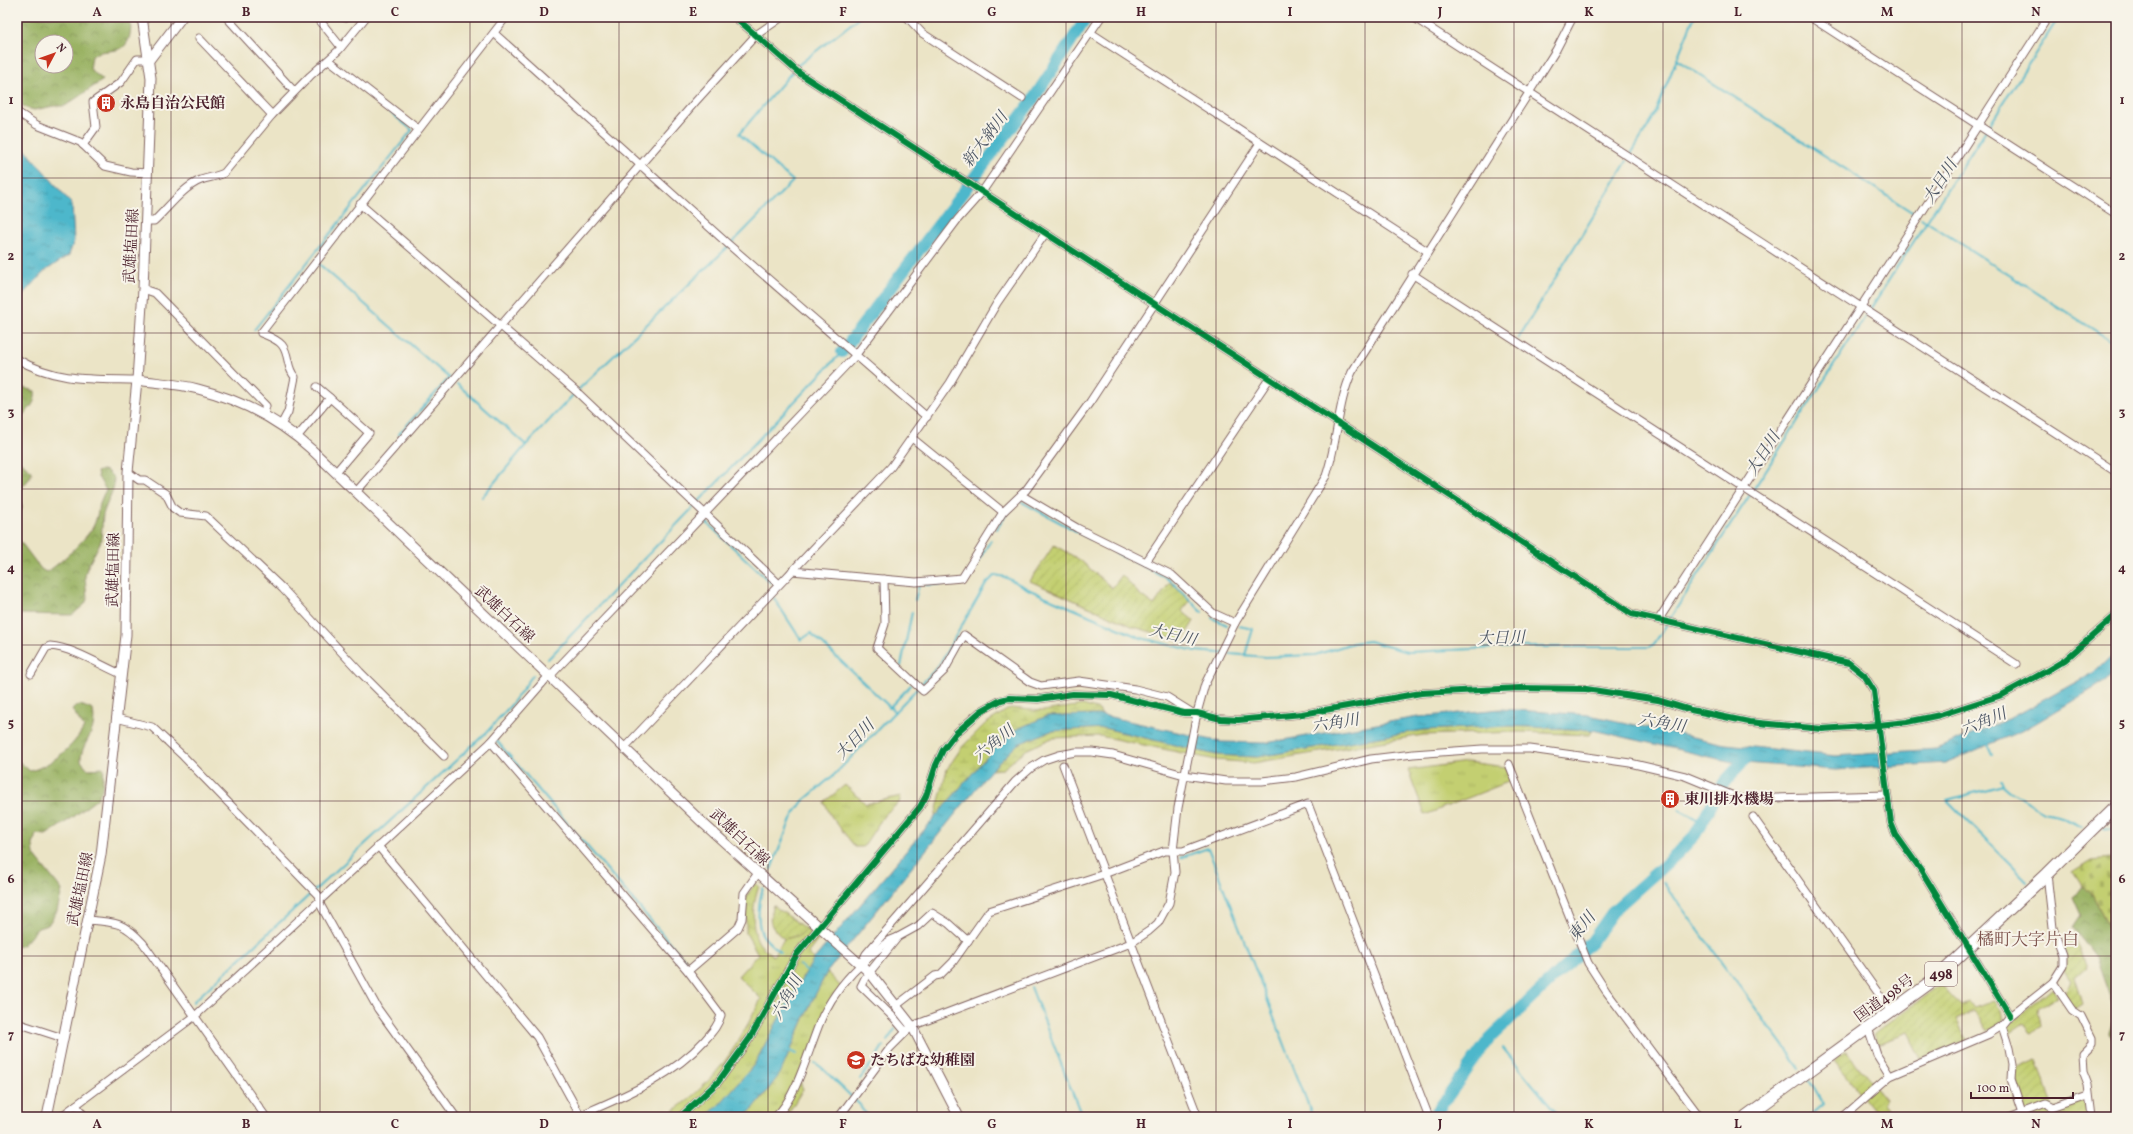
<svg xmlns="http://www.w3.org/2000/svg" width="2133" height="1134" viewBox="0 0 2133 1134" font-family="Vollkorn,'Noto Serif JP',serif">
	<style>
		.grass { fill: url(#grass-tufts); stroke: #86774e }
		.forest { fill: url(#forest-crowns); stroke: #726847; fill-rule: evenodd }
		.wetland { fill: url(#wetland-marsh); stroke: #86774e }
		.cemetery { fill: url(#cemetery-stones); stroke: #86774e }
		.garden { fill: url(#garden-furrows); stroke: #86774e }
		.water { fill: url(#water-ripples); stroke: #4c6b7b }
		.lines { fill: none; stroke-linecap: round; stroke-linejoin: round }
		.stream { stroke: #4db7cb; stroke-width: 2 }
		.river { stroke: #4db7cb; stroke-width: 12 }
		.minor-casing { stroke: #826461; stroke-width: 9 }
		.major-casing { stroke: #826461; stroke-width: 11 }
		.highway-casing { stroke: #826461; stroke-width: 13 }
		.minor { stroke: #fff; stroke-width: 7 }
		.major { stroke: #fff; stroke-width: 9 }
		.highway { stroke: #fff; stroke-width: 11 }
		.cycleway-casing { stroke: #f7f3e8; stroke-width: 8 }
		.cycleway { stroke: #00873e; stroke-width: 6 }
		.grid { fill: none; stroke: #4a1f2b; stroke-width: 1; stroke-opacity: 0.55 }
		.labels { text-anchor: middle; stroke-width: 4; stroke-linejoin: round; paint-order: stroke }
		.shield { fill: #f7f3e8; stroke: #7e5f64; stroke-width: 1 }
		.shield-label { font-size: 14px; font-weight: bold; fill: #4a1f2b }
		.poi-label { font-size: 15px; font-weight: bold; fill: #4a1f2b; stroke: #f7f3e8; text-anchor: start }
		.street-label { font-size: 15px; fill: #4a1f2b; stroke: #f7f3e8 }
		.water-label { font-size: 16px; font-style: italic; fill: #4b5463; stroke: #f7f3e8 }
		.quarter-label { font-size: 17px; fill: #7d534c; stroke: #f7f3e8 }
		.neatline { fill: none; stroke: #4a1f2b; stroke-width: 1.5 }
		.grid-label { font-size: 13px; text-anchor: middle; font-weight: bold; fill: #4a1f2b }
	</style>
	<defs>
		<pattern id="grass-tufts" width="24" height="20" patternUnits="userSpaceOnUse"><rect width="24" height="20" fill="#c3cf71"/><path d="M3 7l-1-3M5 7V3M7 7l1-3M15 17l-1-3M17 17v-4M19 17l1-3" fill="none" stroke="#a9b162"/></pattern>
		<pattern id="forest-crowns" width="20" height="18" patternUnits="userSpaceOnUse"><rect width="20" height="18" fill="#9ab263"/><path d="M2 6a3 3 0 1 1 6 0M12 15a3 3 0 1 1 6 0" fill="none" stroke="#809052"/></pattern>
		<pattern id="wetland-marsh" width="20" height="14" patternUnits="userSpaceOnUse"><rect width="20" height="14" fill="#c3cf71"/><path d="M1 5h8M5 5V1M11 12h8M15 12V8" fill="none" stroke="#a9b162"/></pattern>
		<pattern id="cemetery-stones" width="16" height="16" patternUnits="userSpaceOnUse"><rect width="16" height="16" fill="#c3cf71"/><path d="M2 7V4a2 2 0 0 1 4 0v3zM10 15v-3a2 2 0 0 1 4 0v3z" fill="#a9b162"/></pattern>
		<pattern id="garden-furrows" width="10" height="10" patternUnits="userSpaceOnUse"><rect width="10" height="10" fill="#c3cf71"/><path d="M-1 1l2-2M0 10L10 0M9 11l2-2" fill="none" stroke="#a9b162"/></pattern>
		<pattern id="water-ripples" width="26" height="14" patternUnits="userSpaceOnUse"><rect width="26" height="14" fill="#4db7cb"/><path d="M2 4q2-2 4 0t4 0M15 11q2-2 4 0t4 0" fill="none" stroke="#4294a5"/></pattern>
	</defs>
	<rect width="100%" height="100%" fill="#f7f3e8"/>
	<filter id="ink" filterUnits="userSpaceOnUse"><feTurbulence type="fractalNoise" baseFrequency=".025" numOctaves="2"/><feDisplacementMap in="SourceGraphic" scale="8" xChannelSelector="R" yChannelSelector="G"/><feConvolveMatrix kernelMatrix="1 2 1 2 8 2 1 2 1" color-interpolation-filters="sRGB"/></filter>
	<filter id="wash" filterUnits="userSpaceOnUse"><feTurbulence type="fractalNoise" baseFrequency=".012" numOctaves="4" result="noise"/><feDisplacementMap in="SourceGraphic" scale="16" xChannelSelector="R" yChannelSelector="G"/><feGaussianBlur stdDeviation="0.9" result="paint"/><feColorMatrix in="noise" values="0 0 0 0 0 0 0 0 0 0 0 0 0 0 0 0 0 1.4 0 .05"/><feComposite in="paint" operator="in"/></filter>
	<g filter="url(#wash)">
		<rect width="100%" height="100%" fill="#ebe4c6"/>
		<g class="grass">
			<polygon points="1467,762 1507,767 1513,780 1425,815 1408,770"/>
			<polygon points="845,785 866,804 901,796 899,803 885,814 863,847 855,847 831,816 824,802"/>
			<path d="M755,883L759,886C753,903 750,927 759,943C762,948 769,952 773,956L784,939L800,935L806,929L818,940L808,953L814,959L786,1005L754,1065L718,1106L705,1117H666C679,1106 694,1096 706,1083C730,1059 745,1030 761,999L738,976L758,954L746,933V898Z"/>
			<path d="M827,972L842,988L827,1012L800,1082L803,1089L786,1117H743C778,1089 791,1047 809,1008C814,996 821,984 827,972Z"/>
		</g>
		<g class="forest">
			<path d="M17,17H130C132,29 131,48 116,50C105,52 101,50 92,56L90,69L103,80L65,106H54L34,110L24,107L17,98ZM42,42H66V66H42Z"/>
			<path d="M25,388L35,391C37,405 26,412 17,420V391Z"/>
			<path d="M17,459L32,471C29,488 15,481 22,508L17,518Z"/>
			<path d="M102,470L107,471L114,478L113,489L103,514L101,541L87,568L85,576L87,599L85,604L72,615L17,614V537L41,569L46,572C57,567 87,538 93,527C99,515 98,502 106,490L98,477L97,472Z"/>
			<path d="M81,705L93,710C98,735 80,743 81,761L88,769L104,768L102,789L97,799L72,818L46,835L36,834L33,845L34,855L62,890L57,911L48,925L38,928L24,944L17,947V760L30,771C50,766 75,746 84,727L72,710L76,706Z"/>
			<polygon points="2082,886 2094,895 2110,932 2116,935 2116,1044 2110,1033 2116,1014 2096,958 2073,928 2081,916 2073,898"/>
		</g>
		<g class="wetland">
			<polygon points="1083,705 1099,710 1102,715 1047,716 1013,731 983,761 935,817 947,769 962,747 985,724 1010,708 1043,711"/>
			<polygon points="1510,726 1593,730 1590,735 1519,732 1423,735 1253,763 1216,760 1100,736 1052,738 1026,750 1003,769 991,770 1018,744 1051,731 1104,728 1216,755 1257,757 1423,730"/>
		</g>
		<polygon class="cemetery" points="2111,858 2116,862 2116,935 2110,932 2094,895 2082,886 2073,872 2092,860"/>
		<g class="garden">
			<polygon points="1054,545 1080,560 1112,588 1122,575 1139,594 1154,605 1170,582 1190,601 1182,611 1194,621 1182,641 1134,627 1030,581"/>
			<path d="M773,905L806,929L800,935L784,939C771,928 767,923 773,905Z"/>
			<polygon points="2074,937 2086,967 2075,977 2083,1004 2075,1009 2063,994 2072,981 2064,970 2067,955 2061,941"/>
			<polygon points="1941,984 1961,1006 1968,1002 1974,1007 1994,1000 2002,1010 2004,1021 1988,1031 1974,1010 1956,1019 1967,1040 1921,1059 1908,1033 1878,1044 1874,1034"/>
			<polygon points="2053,988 2058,997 2038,1009 2041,1025 2031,1034 2024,1023 2008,1034 2006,1027"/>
			<polygon points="1846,1052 1886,1099 1883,1104 1893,1117 1879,1117 1834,1061"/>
			<polygon points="2037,1059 2053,1109 2086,1097 2088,1117 2028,1117 2025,1113 2013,1069"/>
		</g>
		<g class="water">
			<polygon points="17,140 72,204 74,241 69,255 45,271 26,291 17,304"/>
			<polygon points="2116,651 2116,671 2106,681 2026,729 1945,763 1835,770 1732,762 1593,730 1510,726 1423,730 1257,757 1216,755 1104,728 1051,731 1018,744 991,770 827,972 809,1007 780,1074 753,1109 743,1117 705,1117 718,1106 754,1065 786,1005 814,959 983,761 1013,731 1047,716 1102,715 1221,742 1265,743 1418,717 1501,709 1589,715 1725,744 1836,756 1936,749 2013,717 2096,671"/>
		</g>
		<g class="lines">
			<g class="stream">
				<polyline points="1677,60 1915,214"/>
				<polyline points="797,66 860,17"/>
				<polyline points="1631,154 1652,120 1694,17"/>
				<polyline points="1921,218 2116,344"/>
				<polyline points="731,244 793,181 739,134 792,72"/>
				<polyline points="319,264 449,378 399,434"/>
				<polyline points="254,330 412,130 372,97"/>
				<polyline points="1518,339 1627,161"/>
				<polyline points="457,384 526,445"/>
				<polyline points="578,390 728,247"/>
				<polyline points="482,497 526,445 575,393"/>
				<polyline points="1018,500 1091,539"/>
				<polyline points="705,521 771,583"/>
				<polyline points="997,529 1007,513"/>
				<polyline points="1100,543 1125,558"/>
				<polyline points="1133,561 1170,580 1202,612"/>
				<polyline points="969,576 991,540"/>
				<polyline points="926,585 958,583"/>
				<polyline points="774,598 801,640 811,633 895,712"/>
				<polyline points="915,600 919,585"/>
				<polyline points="1212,618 1227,625"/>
				<polyline points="1669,620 2059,17"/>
				<polyline points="1239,626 1253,629 1245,655"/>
				<polyline points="548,659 842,352"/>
				<polyline points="901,666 912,612"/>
				<polyline points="889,708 911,685"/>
				<polyline points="496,740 687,963"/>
				<polyline points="1988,744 1993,755"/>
				<polyline points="2001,780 2003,785 2010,791 2044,813 2062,817 2082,827"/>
				<polyline points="2003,785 1947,800 2027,881"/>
				<polyline points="1680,810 1702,822"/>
				<polyline points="2102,828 2116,829"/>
				<polyline points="1180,858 1208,848 1313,1117"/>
				<polyline points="771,869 792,817 803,801 835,774 932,673 940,663 986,584 995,575 1005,577 1030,590 1141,638 1195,651 1266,657 1315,655 1353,643 1369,641 1407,652 1517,647 1649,647 1654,644 1667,624"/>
				<polyline points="1663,882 1800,1069"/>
				<path d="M763,888C759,900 756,922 762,934C766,941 774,947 780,952"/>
				<polyline points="799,965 809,972"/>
				<polyline points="1031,987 1082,1117"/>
				<polyline points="193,1002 487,732 511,705 533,675"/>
				<polyline points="887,1041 895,1029"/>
				<polyline points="1503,1048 1559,1117"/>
				<polyline points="788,1050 796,1054"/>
				<polyline points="877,1056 883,1046"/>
				<polyline points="815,1063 821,1067 860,1105 868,1117"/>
				<polyline points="860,1079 871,1064"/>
				<polyline points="1808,1117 1823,1104 1809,1080"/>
			</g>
			<g class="river">
				<polyline points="842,352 1032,101 1087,17"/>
				<polyline points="1433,1117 1490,1038 1592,941 1614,910 1677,854 1695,835 1723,784 1750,753"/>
			</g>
		</g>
	</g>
	<g filter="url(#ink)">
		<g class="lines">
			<g class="minor-casing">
				<g id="minor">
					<polyline points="317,17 341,47"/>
					<polyline points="344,17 346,18"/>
					<polyline points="735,17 799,73 1632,614 1849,663 1864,675 1874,691 1891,823 1896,835 1921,870 2010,1016"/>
					<polyline points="907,17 922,33 1022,98"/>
					<polyline points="1413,17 2116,472"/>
					<polyline points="1810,17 2116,214"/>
					<polyline points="228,19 294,91"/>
					<polyline points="494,33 728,244 927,417"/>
					<polyline points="1091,33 1427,251"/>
					<polyline points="199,38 272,115"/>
					<polyline points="329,60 418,129"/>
					<polyline points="17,112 37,125 80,142 105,166 131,172 148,173"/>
					<polyline points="83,145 96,127 93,102 121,82 137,59 150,59"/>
					<polyline points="360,204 577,392 779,584"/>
					<path d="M147,221H154C168,208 183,187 201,180C209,177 216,177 224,173L272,115L310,76L339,50L366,17"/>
					<polyline points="1412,274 2016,664"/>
					<polyline points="143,289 155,293 266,406 264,413"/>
					<path d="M17,359C56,382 93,379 137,380"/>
					<polyline points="317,387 330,398"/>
					<path d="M281,425L288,412L295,377C286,368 290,355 282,345C277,339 268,336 261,333L506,17"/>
					<polyline points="297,437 330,398 369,433 336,472"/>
					<polyline points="912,438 1003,512"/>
					<polyline points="128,472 139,480 145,480 166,494 173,508 180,513 206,516 283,589 360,672 444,756"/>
					<polyline points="356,492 696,101 756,35 782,17"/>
					<polyline points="1021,495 1077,528 1172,575 1213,613 1235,623"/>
					<polyline points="1146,562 1269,379"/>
					<polyline points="792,571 916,582 962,578 1003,512 1026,490 1090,402 1260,143"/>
					<polyline points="884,579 885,624 877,648 923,691 944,671 964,635 1030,682 1041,686 1079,681 1135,689 1167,697 1191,712"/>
					<polyline points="1659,619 2048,17"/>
					<path d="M31,674L46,648L50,646C74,648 98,664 121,674"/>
					<polyline points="116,718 152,727 183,756 318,895 321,906 378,1009 456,1117"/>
					<polyline points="491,742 688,971"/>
					<polyline points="625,747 891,467 950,383 997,303 1045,234"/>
					<polyline points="1509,764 1588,963 1606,991 1700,1117"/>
					<polyline points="1063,765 1198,1117"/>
					<polyline points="1753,817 1891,1011"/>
					<polyline points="378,846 537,1037 580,1115"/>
					<path d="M88,920C115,922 124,922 143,943L266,1117"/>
					<polyline points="861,964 866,954 1015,782 1031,768 1044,760 1059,755 1076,752 1092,752 1113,755 1184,775 1226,781 1262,781 1296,777 1371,759 1413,754 1482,749 1530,749 1630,763 1685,776 1741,799 1887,795"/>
					<polyline points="873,968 898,937 918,926 932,913 948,923 968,941"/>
					<polyline points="865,978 861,986 894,1018 905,1031"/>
					<polyline points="2053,982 2072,1010 2081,1016 2092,1038 2092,1043 2082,1053 2083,1071 2088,1084 2092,1117"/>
					<polyline points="897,1005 935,976 940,975 953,962 989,911 1104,874 1164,851 1183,851 1308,804 1429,1117"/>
					<polyline points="17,1023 63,1038"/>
					<polyline points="2002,1026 2009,1048 2012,1064 2011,1079 2022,1112"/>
					<polyline points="1868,1028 1877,1055 1890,1076"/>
					<polyline points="76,1105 85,1117"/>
					<polyline points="60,1117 195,1016 491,742 546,679 550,676 855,356 958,219 982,192 1101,17"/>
					<path d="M576,1117C622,1097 671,1078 705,1040C712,1032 718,1026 721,1015L688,971L738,928L742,919L744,893L758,873"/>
					<polyline points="680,1117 718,1082 750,1038 797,954 920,807 926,796 936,765 943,750 956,733 981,711 1001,700 1009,698 1038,699 1073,694 1111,695 1184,713 1197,713 1221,719 1238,720 1302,714 1421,693 1520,688 1586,689 1658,700 1691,710 1749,722 1822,729 1879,725 1907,722 1940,715 2002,695 2043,673 2065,660 2116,615"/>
					<path d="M775,1117C798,1097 810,1043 823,1015C834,993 849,975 866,960C877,951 885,941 898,937"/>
					<path d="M839,1117L890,1048L912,1026L1131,943L1149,931L1158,923L1169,903L1175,872L1173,851L1178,808L1197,713L1205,684L1235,623L1326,476C1338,442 1337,404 1352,372L1556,50L1573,17"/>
					<polyline points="1843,1117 1890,1076 1989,1034 2002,1026 2010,1016 2053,982 2063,966 2063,955 2053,928 2047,874"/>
					<polyline points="2008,1117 2045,1103 2053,1107 2088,1095"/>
				</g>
			</g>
			<g class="major-casing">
				<g id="major">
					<polyline points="150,59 182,17"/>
					<path d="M137,380C157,383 179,384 198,389C241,400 278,419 311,449L705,825L871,974L912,1026L959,1117"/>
					<polyline points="47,1117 101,855 126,635 128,472 137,380 143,289 151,78 142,17"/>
				</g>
			</g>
			<g class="highway-casing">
				<polyline id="highway" points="1746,1117 1934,980 2047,874 2116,806"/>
			</g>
			<use href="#minor" class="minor"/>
			<use href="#major" class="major"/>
			<use href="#highway" class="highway"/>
			<g class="cycleway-casing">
				<g id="cycleway">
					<polyline points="735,17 799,73 1632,614 1849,663 1864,675 1874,691 1891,823 1896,835 1921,870 2010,1016"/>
					<polyline points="680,1117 718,1082 750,1038 797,954 920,807 926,796 936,765 943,750 956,733 981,711 1001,700 1009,698 1038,699 1073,694 1111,695 1184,713 1197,713 1221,719 1238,720 1302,714 1421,693 1520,688 1586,689 1658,700 1691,710 1749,722 1822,729 1879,725 1907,722 1940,715 2002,695 2043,673 2065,660 2116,615"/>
				</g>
			</g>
			<use href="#cycleway" class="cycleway"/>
		</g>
	</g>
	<path class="grid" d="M171,17V1117M320,17V1117M470,17V1117M619,17V1117M768,17V1117M917,17V1117M1066,17V1117M1216,17V1117M1365,17V1117M1514,17V1117M1663,17V1117M1813,17V1117M1962,17V1117M17,178H2116M17,333H2116M17,489H2116M17,645H2116M17,801H2116M17,956H2116"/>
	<defs>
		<g id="building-disc" transform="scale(1)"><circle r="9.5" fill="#c8321e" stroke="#f7f3e8"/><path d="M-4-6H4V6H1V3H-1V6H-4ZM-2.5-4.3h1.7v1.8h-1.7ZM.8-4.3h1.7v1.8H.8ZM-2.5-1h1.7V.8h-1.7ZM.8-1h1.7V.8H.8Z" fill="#fff"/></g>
		<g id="school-disc" transform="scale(1)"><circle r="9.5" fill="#c8321e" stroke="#f7f3e8"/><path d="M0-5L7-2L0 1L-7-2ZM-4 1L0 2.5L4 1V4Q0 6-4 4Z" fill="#fff"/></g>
	</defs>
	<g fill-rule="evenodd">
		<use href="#building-disc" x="106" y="103"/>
		<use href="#building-disc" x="1670" y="799"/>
		<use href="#school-disc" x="856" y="1060"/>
	</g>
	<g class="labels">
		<rect class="shield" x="1925" y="962" width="32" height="24" rx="3"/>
		<g class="shield-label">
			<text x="1941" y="979">498</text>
		</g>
		<g class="poi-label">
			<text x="120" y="108">永島自治公民館</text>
			<text x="1684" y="804">東川排水機場</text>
			<text x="870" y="1065">たちばな幼稚園</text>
		</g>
		<g class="street-label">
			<text transform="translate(131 246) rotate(-87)" y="5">武雄塩田線</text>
			<text transform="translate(113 570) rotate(-89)" y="5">武雄塩田線</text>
			<text transform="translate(505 614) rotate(43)" y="5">武雄白石線</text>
			<text transform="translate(740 837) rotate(43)" y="5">武雄白石線</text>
			<text transform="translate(80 889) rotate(-78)" y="5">武雄塩田線</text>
			<text transform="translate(1884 998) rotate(-36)" y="5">国道498号</text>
		</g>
		<g class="water-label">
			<text transform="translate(984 139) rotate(-53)" y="6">新大納川</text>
			<text transform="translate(1939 181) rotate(-57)" y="6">大日川</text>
			<text transform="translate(1762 453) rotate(-57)" y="6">大日川</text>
			<text transform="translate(1173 634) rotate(13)" y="6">大日川</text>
			<text transform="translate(1501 637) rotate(-2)" y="6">大日川</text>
			<text transform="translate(1983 721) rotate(-23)" y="6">六角川</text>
			<text transform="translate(1335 722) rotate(-9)" y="6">六角川</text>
			<text transform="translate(1662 722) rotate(9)" y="6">六角川</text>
			<text transform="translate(854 739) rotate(-46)" y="6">大日川</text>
			<text transform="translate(993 743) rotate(-40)" y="6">六角川</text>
			<text transform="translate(1581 926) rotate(-51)" y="6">東川</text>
			<text transform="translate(786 997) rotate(-62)" y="6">六角川</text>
		</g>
		<g class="quarter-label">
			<text x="2028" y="945">橘町大字片白</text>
		</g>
	</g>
	<rect width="2133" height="1134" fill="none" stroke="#f7f3e8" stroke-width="44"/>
	<g transform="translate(54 54) rotate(49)"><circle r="19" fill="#f7f3e8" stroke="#b29e9c"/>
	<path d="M0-3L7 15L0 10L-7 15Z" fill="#c8321e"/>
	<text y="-6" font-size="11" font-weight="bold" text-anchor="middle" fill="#4a1f2b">N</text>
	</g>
	<path d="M1971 1092v6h102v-6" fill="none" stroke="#4a1f2b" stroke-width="2"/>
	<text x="1977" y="1092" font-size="12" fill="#4a1f2b" stroke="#f7f3e8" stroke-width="3" paint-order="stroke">100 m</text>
	<rect x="22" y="22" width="2089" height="1090" class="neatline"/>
	<g class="grid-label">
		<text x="97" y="16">A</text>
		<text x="246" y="16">B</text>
		<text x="395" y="16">C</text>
		<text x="544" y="16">D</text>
		<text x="693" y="16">E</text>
		<text x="843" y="16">F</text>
		<text x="992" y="16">G</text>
		<text x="1141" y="16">H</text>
		<text x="1290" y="16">I</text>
		<text x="1440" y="16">J</text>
		<text x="1589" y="16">K</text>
		<text x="1738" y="16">L</text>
		<text x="1887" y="16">M</text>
		<text x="2036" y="16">N</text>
		<text x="11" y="104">1</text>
		<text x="2122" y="104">1</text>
		<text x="11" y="260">2</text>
		<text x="2122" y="260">2</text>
		<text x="11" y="416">3</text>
		<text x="2122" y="416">3</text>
		<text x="11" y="572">4</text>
		<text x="2122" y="572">4</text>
		<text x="11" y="727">5</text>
		<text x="2122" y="727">5</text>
		<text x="11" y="883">6</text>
		<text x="2122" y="883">6</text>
		<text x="11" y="1039">7</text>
		<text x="2122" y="1039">7</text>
		<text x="97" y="1128">A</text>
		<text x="246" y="1128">B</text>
		<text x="395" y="1128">C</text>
		<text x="544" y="1128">D</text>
		<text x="693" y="1128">E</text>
		<text x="843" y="1128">F</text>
		<text x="992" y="1128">G</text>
		<text x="1141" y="1128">H</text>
		<text x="1290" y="1128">I</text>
		<text x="1440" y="1128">J</text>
		<text x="1589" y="1128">K</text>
		<text x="1738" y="1128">L</text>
		<text x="1887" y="1128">M</text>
		<text x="2036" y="1128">N</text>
	</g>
</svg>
